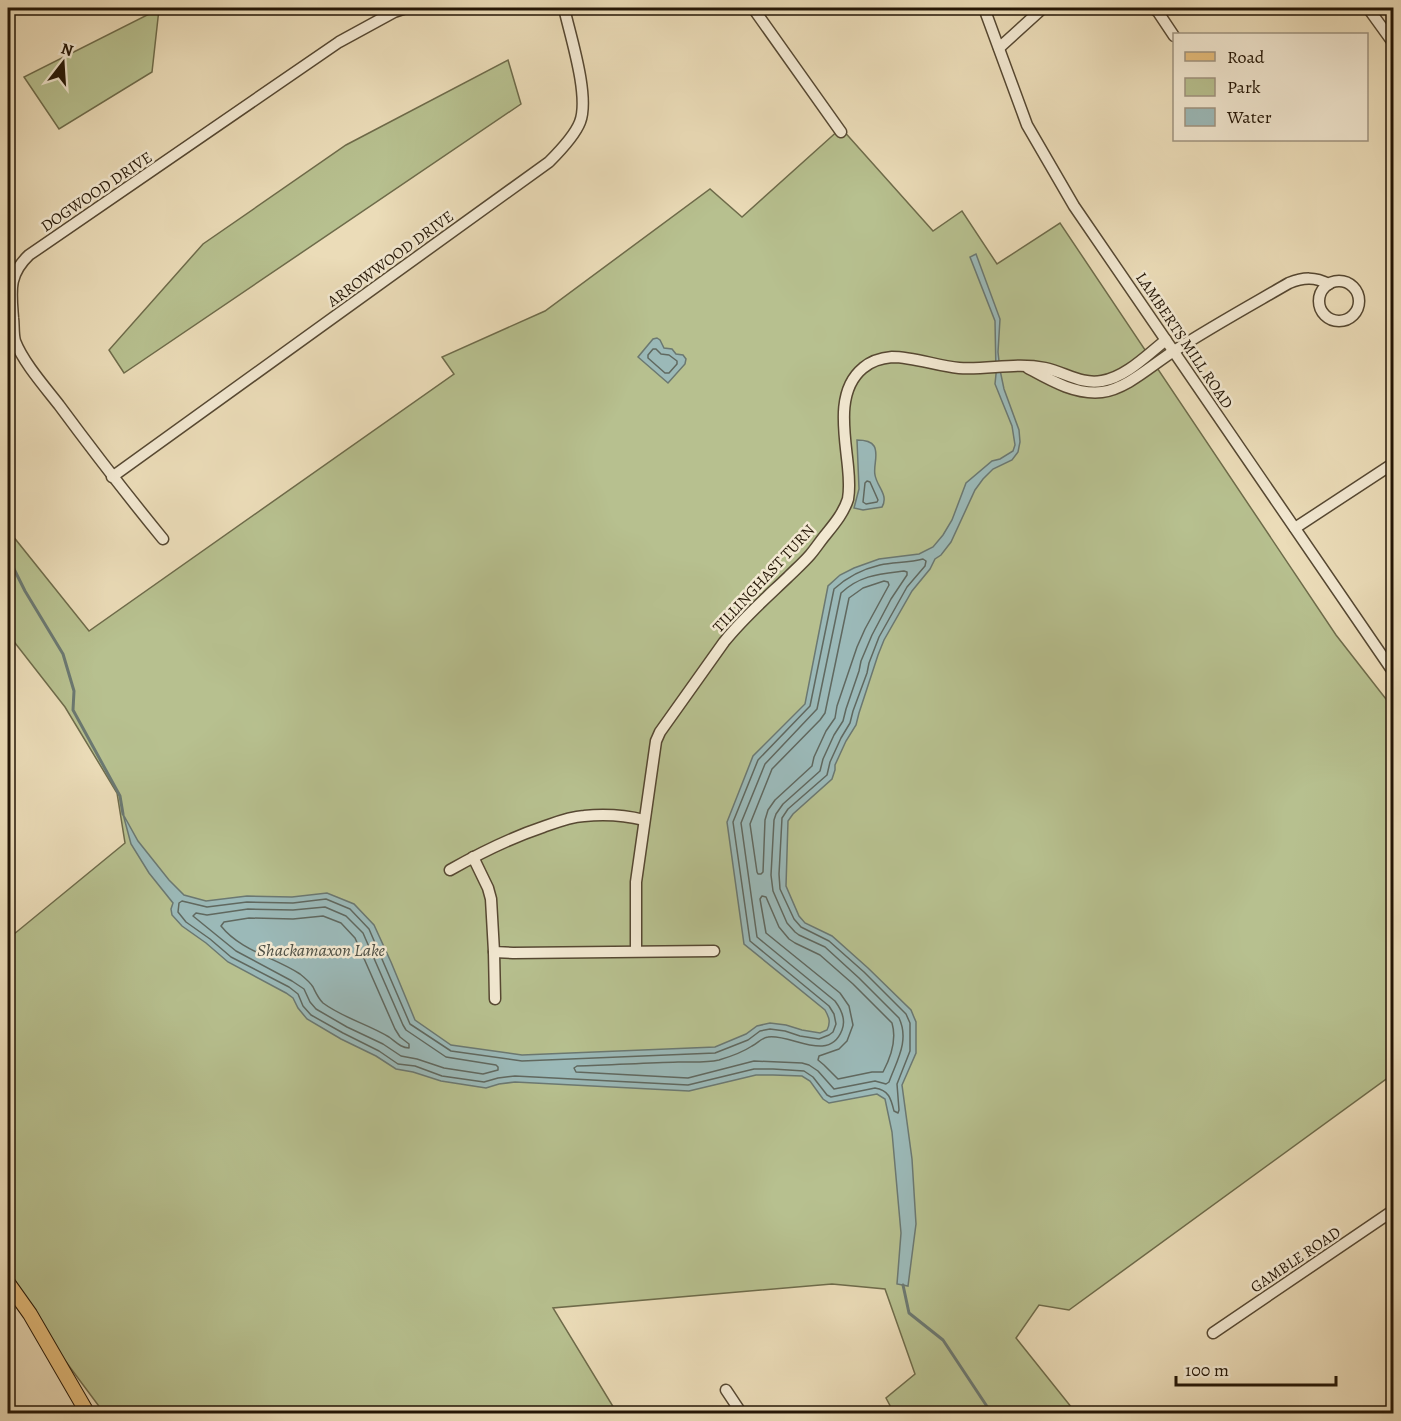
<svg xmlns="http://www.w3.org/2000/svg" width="1401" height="1421" viewBox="0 0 1401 1421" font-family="Alegreya,serif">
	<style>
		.green { fill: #b7c08f; stroke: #6e6b4a; stroke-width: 1.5 }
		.water { fill: #9bb9b8; stroke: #6b7871; stroke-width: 1.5 }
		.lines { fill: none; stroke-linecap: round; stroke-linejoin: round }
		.shore { stroke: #60685f; stroke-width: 1.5 }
		.stream { stroke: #6b7871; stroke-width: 3 }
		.minor-casing { stroke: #564832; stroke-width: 13 }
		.major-casing { stroke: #241606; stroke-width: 16 }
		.minor { stroke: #f2e8d1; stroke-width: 10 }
		.major { stroke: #e6be7c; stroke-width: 14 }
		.labels { text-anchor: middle; stroke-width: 5; stroke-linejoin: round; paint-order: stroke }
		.street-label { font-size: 16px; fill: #241606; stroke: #f2e8d1 }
		.water-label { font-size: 18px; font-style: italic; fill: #4e4f44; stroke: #f2e8d1 }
	</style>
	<rect width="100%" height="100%" fill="#ebdcb8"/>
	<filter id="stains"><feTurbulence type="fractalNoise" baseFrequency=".00333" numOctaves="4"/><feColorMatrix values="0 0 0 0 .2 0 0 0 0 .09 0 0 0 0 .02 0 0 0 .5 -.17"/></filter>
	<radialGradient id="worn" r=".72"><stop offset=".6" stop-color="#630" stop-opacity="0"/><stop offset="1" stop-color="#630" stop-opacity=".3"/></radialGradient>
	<g class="green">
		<polygon points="159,9 152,72 59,129 24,77"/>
		<polygon points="508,60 521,104 124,373 109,350 203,244 346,145"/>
		<polygon points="841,128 933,231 962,211 997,264 1060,223 1336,635 1393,708 1393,1074 1069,1310 1039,1305 1016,1338 1076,1413 894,1413 886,1398 915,1374 885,1289 832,1284 553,1308 617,1413 104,1413 43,1331 8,1276 8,939 125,843 117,793 65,707 8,634 8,530 89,631 454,374 442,357 545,311 710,189 742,217"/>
	</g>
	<g class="water">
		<path d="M976,254L1000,319L998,352L1000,370L1004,389L1019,430L1020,442L1018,452L1012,460L993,469L983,479L975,490L951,542L941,555L935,559L930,569L912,591L884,640L878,655L859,713L856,725L846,741L835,765V770L832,779L793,814L788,821L786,886L799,916L805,923L832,936L868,968L911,1010L916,1022V1053L902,1085L912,1159L916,1224L908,1286L897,1284L901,1233L892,1132L885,1099L877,1094L829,1103L823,1099L810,1081L802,1076L773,1075H756L689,1091L515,1082L499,1084L486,1088L441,1081L413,1072L396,1069L376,1056L341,1039L307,1019L298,1008L293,998L286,993L228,962L206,943L182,926L172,915L171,909L173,903L149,873L131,844L123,814L138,841L169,880L184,895L206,901L247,896L292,897L327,893L354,904L374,925L391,962L415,1020L451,1045L522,1055L715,1047L746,1034L757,1026L770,1023L786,1025L802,1030L820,1033L827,1030C831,1022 829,1017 825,1010L744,944L727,822L753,756L805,704L828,586L840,575L854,568L879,559L919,554L933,547L943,535L952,520L966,483L992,461L1000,459L1013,451L1015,445L1012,426L995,384L996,374L995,321L970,257Z"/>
		<polygon points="657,338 660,340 664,348 672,349 676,354 683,355 686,359 685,364 668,383 638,357 653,339"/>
		<path d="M857,440C863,440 871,441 874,446C879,454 873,466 875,475C877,487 889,495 882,507L863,510L854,508L859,489Z"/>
	</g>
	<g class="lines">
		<g class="shore">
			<polygon points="653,349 656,349 661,354 669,355 677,361 677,364 669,373 665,373 648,358 648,355"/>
			<polygon points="867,481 870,482 878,500 877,502 866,504 863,502 865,483"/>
			<path d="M923,559L926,561L925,566L907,587L879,637L869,663L867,673L853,711L850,723L841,738L830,762L827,775L788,809L782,818L779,874L780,889L794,919L801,927L829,941L864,972L906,1014L910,1023V1051L897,1084L899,1110L898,1113L894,1111C891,1099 889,1090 875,1088L831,1097L827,1095L813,1077L804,1071L773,1069H754L688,1085L515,1076L498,1078L484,1082L442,1076L415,1066L398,1064L379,1051L343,1033L311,1015L303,1006L298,994L289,987L231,957L210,939L186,922L178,912L179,903L182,901L207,907L247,902L293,903L326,899L350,909L369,929L410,1024L451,1051L522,1061L715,1053L748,1040L760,1031L770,1029L785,1031L800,1036L819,1039L829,1035L833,1032L836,1024L834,1014L829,1006L750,941L733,822L758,760L810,706L834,589C847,577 863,569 880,565C894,562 909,563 923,559Z"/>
			<path d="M904,571L907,572V575L891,599L872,635L861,661L859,671L846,709L843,721L834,735L823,759L820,771L783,804L776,814L774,820L771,875L773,891L787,923L795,932L799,935L825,947L859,978L899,1018C910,1041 896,1062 889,1082L886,1084L875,1081L834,1089L818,1071L809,1065L802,1063L754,1061L688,1078L576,1072L574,1068L577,1066C611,1065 644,1063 678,1062C690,1062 706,1063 719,1060C729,1057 743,1052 752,1046C758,1043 761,1038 768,1037C790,1033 829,1064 842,1030C846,1020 841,1009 835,1001L757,937L741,823L765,764L817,709L841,593C860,575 880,574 904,571Z"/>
			<polygon points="884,581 888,582 889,585 865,629 857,647 837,706 835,718 826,731 814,757 812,766 775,800 768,810 765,820 763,872 761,874 758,874 757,872 750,824 772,769 820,720 825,713 849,598 863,588"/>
			<path d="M762,896L766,897L779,927L789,939L795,943L820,955L853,984L892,1023C897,1040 891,1057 883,1072H872L838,1079L824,1065L818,1060L819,1056L839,1049L847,1041L853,1025L849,1006L840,993L766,933L760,899Z"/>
			<polygon points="325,907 346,916 363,933 403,1025 406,1030 446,1057 496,1065 498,1067 498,1070 483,1074 444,1068 417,1059 401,1056 383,1044 347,1027 316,1009 310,1002 304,989 292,981 236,951 193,916 196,913 207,915 248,909 293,910"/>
			<path d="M323,916L341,923L355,938L395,1029L400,1037L409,1044V1048C401,1048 396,1042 389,1037C368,1024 343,1018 323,1003C318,998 316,993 313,987C310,982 305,978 300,974C274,957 241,951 221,926L224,922L249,918L293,919Z"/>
		</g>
		<g class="stream">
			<polyline points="8,564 12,565 25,591 63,654 74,691 73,710 120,796 123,814"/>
			<polyline points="903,1285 909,1313 943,1340 992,1414"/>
		</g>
		<g class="minor-casing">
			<g id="minor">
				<polyline points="753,8 841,132"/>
				<polyline points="984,8 1027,125 1074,206 1394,673"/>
				<polyline points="1153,8 1158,12 1174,36"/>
				<polyline points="1368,8 1394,44"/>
				<polyline points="999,48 1043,8"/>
				<circle cx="1339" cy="301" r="20"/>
				<path d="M1028,368C1050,380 1075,395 1102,392C1127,389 1153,364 1174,351C1211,327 1251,305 1289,283C1304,277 1315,277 1329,284"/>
				<path d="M112,477L549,162C559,152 575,135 580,122C590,96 570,35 564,8"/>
				<polyline points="1295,528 1394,463"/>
				<path d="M163,539C127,495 93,451 59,405C45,387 23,362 15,341C13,334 14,325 13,318C11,291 8,275 29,255L339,42L394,12L406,8"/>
				<polyline points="473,857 488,888 491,899 494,952 513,953 714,951"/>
				<path d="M450,870C480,853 510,838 543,827C557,822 569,817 584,816C604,814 624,815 644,820"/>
				<path d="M636,951V882L656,741L660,732L724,642C743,618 766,598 788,577C795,570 803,563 810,555C816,548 821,540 827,533C835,523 844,512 848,499C850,488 849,477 848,467C845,435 835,391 863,368C871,361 881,358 892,357C914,357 937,366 959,368C988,370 1016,362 1045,368C1065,372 1081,385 1102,381C1126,377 1147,355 1166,340"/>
				<polyline points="494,952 495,999"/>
				<polyline points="1213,1333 1394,1210"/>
				<polyline points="726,1390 742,1414"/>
			</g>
		</g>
		<g class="major-casing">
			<polyline id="major" points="8,1283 30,1314 88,1414"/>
		</g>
		<use href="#minor" class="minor"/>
		<use href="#major" class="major"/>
	</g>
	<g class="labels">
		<g class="street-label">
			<text transform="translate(96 191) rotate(-34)" y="6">DOGWOOD DRIVE</text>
			<text transform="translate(390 258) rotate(-36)" y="6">ARROWWOOD DRIVE</text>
			<text transform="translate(1185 340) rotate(56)" y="6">LAMBERTS MILL ROAD</text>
			<text transform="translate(763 578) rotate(-47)" y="6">TILLINGHAST TURN</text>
			<text transform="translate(1295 1259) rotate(-34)" y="6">GAMBLE ROAD</text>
		</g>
		<g class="water-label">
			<text x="321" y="956">Shackamaxon Lake</text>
		</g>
	</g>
	<rect width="1401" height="1421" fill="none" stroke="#ebdcb8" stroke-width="30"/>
	<rect x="9" y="9" width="1383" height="1403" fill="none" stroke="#241606" stroke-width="3"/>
	<rect x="15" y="15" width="1371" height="1391" fill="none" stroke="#241606" stroke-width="1.5"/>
	<rect x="1173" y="33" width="195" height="108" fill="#f2e8d1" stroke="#a09480" stroke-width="1.5"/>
	<rect x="1185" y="52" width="30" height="9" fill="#e6be7c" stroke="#a09480" stroke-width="1.5"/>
	<text x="1227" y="63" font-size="18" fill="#241606">Road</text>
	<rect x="1185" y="78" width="30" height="18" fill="#b7c08f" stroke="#a09480" stroke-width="1.5"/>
	<text x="1227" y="93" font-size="18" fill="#241606">Park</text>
	<rect x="1185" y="108" width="30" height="18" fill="#9bb9b8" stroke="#a09480" stroke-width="1.5"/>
	<text x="1227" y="123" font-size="18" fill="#241606">Water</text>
	<g transform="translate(63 63) rotate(17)" stroke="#f2e8d1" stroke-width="4.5" paint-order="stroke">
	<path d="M0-4.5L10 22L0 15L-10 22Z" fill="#241606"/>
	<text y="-9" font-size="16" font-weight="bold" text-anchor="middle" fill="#241606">N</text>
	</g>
	<path d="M1176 1376v9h160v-9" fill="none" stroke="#241606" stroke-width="3"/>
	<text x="1185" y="1376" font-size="18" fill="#241606" stroke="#f2e8d1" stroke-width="4.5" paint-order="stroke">100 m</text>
	<rect width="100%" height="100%" filter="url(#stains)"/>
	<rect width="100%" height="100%" fill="url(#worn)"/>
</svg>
